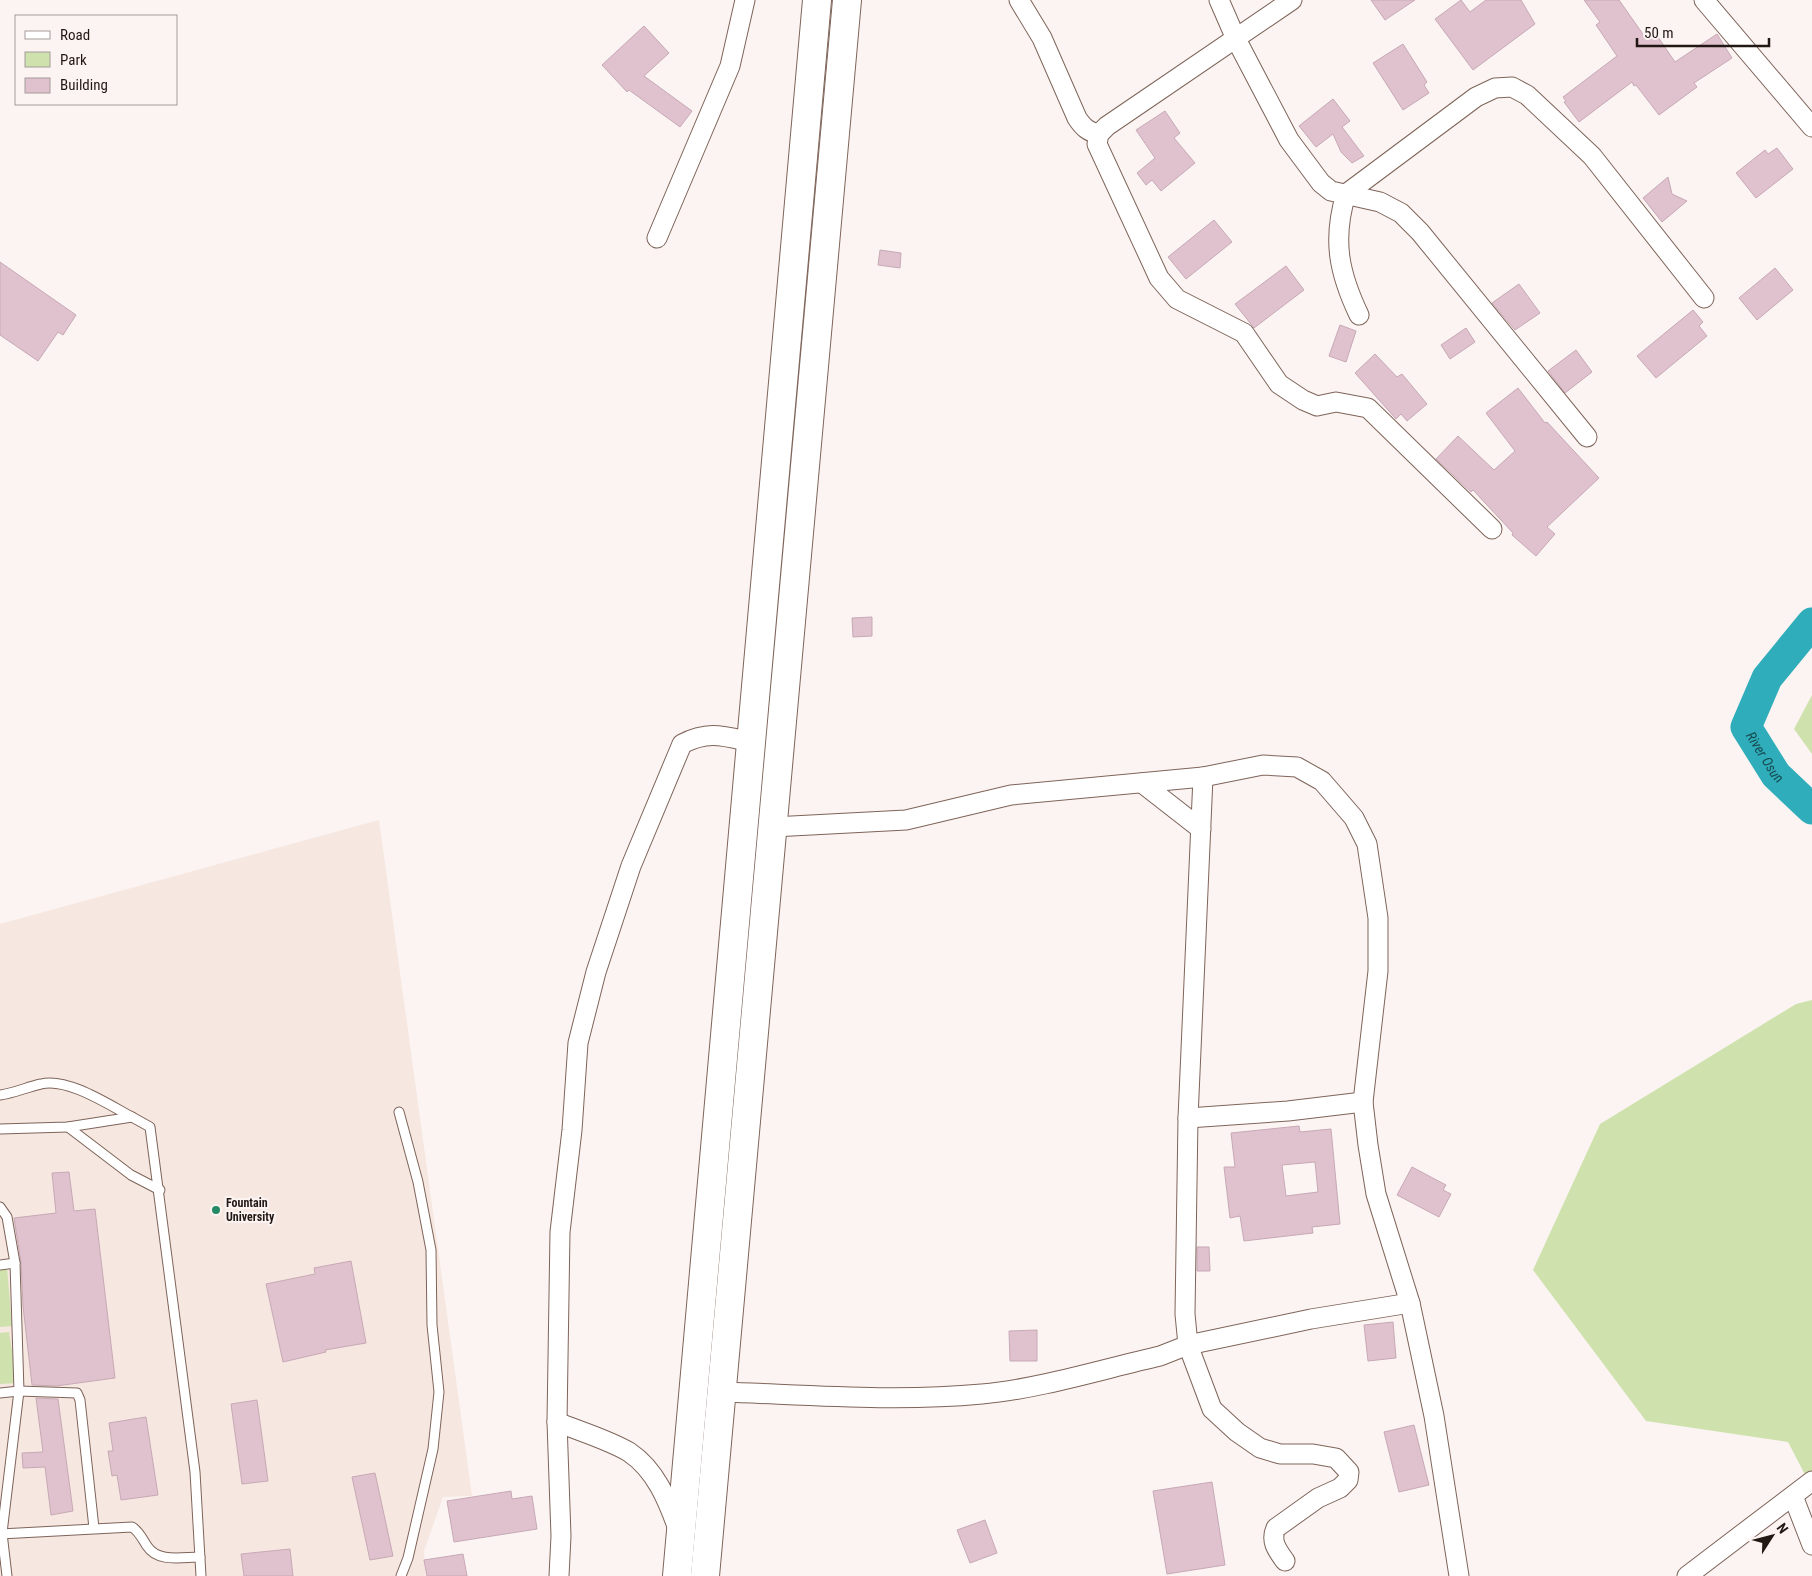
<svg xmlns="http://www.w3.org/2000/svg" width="1812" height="1576" viewBox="0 0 1812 1576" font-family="'Roboto Condensed',sans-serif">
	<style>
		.built { fill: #f6e7e0 }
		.green { fill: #cfe2ae }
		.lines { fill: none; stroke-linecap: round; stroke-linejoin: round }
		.river { stroke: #2fadba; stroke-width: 31 }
		.building { fill: #e0c1ce; stroke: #c7a9b6; fill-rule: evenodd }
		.service-casing { stroke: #7e6459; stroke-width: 11 }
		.minor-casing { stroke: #7e6459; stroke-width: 21 }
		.trunk-casing { stroke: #7e6459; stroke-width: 30 }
		.service { stroke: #fff; stroke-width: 9 }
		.minor { stroke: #fff; stroke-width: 19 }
		.trunk { stroke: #fff; stroke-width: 28 }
		.poi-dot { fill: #248a65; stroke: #fbf4f2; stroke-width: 2 }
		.labels { text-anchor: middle; stroke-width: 4; stroke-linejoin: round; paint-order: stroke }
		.poi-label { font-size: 12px; font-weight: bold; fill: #221813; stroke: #fbf4f2; text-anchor: start }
		.water-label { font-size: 14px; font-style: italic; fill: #164b50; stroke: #fbf4f2 }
	</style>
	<rect width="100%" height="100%" fill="#fbf4f2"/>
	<polygon class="built" points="379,820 472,1496 443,1497 424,1551 426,1576 0,1576 0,924"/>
	<g class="green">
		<polygon points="1812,695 1812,754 1794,729"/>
		<polygon points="1812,1000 1812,1488 1788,1442 1646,1421 1533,1270 1600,1124 1796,1004"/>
		<polygon points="7,1267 12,1326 0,1327 0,1269"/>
		<polygon points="9,1332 17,1383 0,1384 0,1333"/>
	</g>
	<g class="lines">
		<path class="river" id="s1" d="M1812,623L1767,678L1746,727L1776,775L1812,809"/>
	</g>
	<g class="building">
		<polygon points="1371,0 1415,0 1385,20"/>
		<polygon points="1461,0 1470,12 1486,0 1521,0 1535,24 1473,70 1435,19"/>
		<polygon points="1584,0 1619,0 1645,37 1654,31 1675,62 1717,34 1732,58 1694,83 1697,87 1659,115 1636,85 1634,86 1632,82 1579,122 1564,102 1566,101 1563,97 1617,56 1596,25 1600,22"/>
		<polygon points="644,26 669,53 644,76 692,111 680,127 629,90 627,92 602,65"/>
		<polygon points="1403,44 1427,82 1424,85 1429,93 1403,110 1373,63"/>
		<polygon points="1333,99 1350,121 1342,127 1364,156 1352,163 1341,152 1333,134 1316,147 1299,126"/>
		<polygon points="1165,111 1180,133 1174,138 1195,163 1161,191 1152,180 1146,185 1137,173 1155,158 1136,130"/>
		<polygon points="1777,148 1793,169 1756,198 1736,173 1765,150 1768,154"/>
		<polygon points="1668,177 1672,194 1687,201 1662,222 1643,198"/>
		<polygon points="1214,220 1232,242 1186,279 1168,257"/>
		<polygon points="880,250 901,253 900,268 878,265"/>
		<polygon points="0,262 76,315 63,335 58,332 38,361 0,335"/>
		<polygon points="1286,266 1304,290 1254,328 1235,304"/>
		<polygon points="1775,268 1793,290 1757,320 1739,298"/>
		<polygon points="1519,284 1540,313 1515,330 1492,303"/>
		<polygon points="1693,310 1703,322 1699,326 1707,336 1656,378 1637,356"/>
		<polygon points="1340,325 1356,331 1346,362 1329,356"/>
		<polygon points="1466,328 1475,342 1450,359 1441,345"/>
		<polygon points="1576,350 1592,372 1565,393 1548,371"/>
		<polygon points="1375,354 1397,377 1402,374 1427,404 1407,421 1401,414 1396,419 1355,373"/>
		<polygon points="1518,388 1545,423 1547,422 1599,478 1547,527 1555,534 1536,556 1512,535 1513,533 1473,490 1471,492 1436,459 1458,436 1494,470 1515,451 1486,413"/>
		<polygon points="872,617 872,636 853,637 852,618"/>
		<path d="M1299,1126L1300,1132L1331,1129L1340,1224L1312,1227L1313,1233L1244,1241L1240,1216L1230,1218L1224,1167H1235L1231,1133ZM1315,1162L1318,1192L1286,1196L1282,1165Z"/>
		<polygon points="1412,1167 1446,1185 1443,1190 1451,1194 1439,1217 1397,1195"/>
		<polygon points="69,1172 74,1211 95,1209 115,1378 56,1386 32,1385 23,1306 21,1262 14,1218 56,1213 52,1173"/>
		<polygon points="1197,1247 1209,1247 1210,1271 1197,1271"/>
		<polygon points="351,1261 366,1343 325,1350 326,1352 283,1362 266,1284 315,1274 314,1268"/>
		<polygon points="1393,1322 1396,1358 1368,1361 1364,1325"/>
		<polygon points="1037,1330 1037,1361 1010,1361 1009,1331"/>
		<polygon points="36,1398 58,1399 73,1511 51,1515 45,1467 23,1468 22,1453 43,1452"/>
		<polygon points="257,1400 268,1481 242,1484 231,1404"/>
		<polygon points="146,1417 158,1495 121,1500 117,1475 112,1476 108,1451 113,1451 109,1423"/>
		<polygon points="1414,1425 1429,1485 1399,1492 1384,1432"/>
		<polygon points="375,1473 393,1556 370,1560 352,1477"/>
		<polygon points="1212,1482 1225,1565 1167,1574 1153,1491"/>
		<polygon points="511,1491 512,1499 532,1496 537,1529 454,1542 447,1501"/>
		<polygon points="985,1520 997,1553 970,1563 957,1530"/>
		<polygon points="290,1549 293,1576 244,1576 241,1554"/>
		<polygon points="463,1554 467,1576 427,1576 424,1560"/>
	</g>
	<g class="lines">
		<g class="service-casing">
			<g id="service">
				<path d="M0,1095C15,1093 27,1087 41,1084C67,1077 109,1105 132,1117"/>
				<polyline points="399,1112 418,1182 431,1250 432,1325 439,1392 433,1449 408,1558 401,1576"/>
				<polyline points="68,1127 131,1175 160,1190"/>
				<polyline points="0,1129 68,1127 132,1117 150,1127 195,1472 201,1576"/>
				<polyline points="0,1207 7,1217 15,1263 19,1391 2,1533 7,1576"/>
				<polyline points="0,1265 15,1263"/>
				<polyline points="0,1393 19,1391 77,1393 80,1400 94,1528"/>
				<path d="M0,1534L132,1527C139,1531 143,1540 147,1546C158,1563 182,1557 200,1557"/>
			</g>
		</g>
		<g class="minor-casing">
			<g id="minor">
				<path d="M1019,0L1042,38L1077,118C1083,127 1088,132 1099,134"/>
				<polyline points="1219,0 1236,39 1289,140 1321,183 1331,191 1380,202 1401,213 1420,232 1587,437"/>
				<polyline points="1292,0 1107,126 1099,134 1097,144 1159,278 1177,299 1244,333 1279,384 1303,400 1317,406 1336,402 1368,408 1492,529"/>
				<polyline points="1704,0 1812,127"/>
				<polyline points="657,238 730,66 745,0"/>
				<path d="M1359,315C1339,273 1332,240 1346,194L1476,97L1495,88L1512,87L1527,95L1592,156L1704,298"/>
				<path d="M1203,777L1188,1118L1185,1314L1188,1345L1212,1409L1237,1432L1260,1448L1280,1454H1313L1336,1458L1349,1472L1348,1480L1340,1488L1318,1498L1276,1528C1270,1541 1277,1550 1285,1561"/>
				<polyline points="1142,783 1201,829"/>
				<polyline points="773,827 906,820 1011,795 1203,777 1263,765 1297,767 1322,781 1354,818 1367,844 1378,918 1378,971 1363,1102 1368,1145 1376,1194 1410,1303 1434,1416 1459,1576"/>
				<polyline points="1188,1118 1288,1111 1363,1102"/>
				<path d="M724,1392C810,1395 895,1402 982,1394C1039,1389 1103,1369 1160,1356L1188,1345L1311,1319L1410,1303"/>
				<path d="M557,1422C579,1431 609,1440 629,1452C656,1470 668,1501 678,1529"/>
				<polyline points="1793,1496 1812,1545"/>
				<path d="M559,1576L561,1536L557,1422L560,1232L572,1130L578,1043L596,972L631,866L682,744C708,730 724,736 751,742"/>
				<polyline points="1687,1576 1812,1481"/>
			</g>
		</g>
		<g class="trunk-casing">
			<g id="trunk">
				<polyline points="677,1576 817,0"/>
				<polyline points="705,1576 847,0"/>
			</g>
		</g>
		<use href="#service" class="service"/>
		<use href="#minor" class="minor"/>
		<use href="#trunk" class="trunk"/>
	</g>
	<circle class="poi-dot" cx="216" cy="1210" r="5"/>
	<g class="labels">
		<g class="poi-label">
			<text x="226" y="1207">Fountain<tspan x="226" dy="14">University</tspan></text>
		</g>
		<g class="water-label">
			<text dy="5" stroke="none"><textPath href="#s1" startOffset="160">River Osun</textPath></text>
		</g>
	</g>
	<rect x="15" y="15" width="162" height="90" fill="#fbf4f2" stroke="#a49c99"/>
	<rect x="25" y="31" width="25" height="8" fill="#ffffff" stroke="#a49c99"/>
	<text x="60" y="40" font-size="15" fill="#221813">Road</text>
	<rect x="25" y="52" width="25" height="15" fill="#cfe2ae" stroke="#a49c99"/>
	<text x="60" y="65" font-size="15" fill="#221813">Park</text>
	<rect x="25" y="78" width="25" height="15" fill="#e0c1ce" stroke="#a49c99"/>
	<text x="60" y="90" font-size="15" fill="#221813">Building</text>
	<g transform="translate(1772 1536) rotate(54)" stroke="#fbf4f2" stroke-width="4" paint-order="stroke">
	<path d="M0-4L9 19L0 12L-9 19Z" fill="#221813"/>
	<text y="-8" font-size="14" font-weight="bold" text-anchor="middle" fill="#221813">N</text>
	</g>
	<path d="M1637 38v8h132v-8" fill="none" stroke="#221813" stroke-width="2.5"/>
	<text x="1644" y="38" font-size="15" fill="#221813" stroke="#fbf4f2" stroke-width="4" paint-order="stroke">50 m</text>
</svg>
